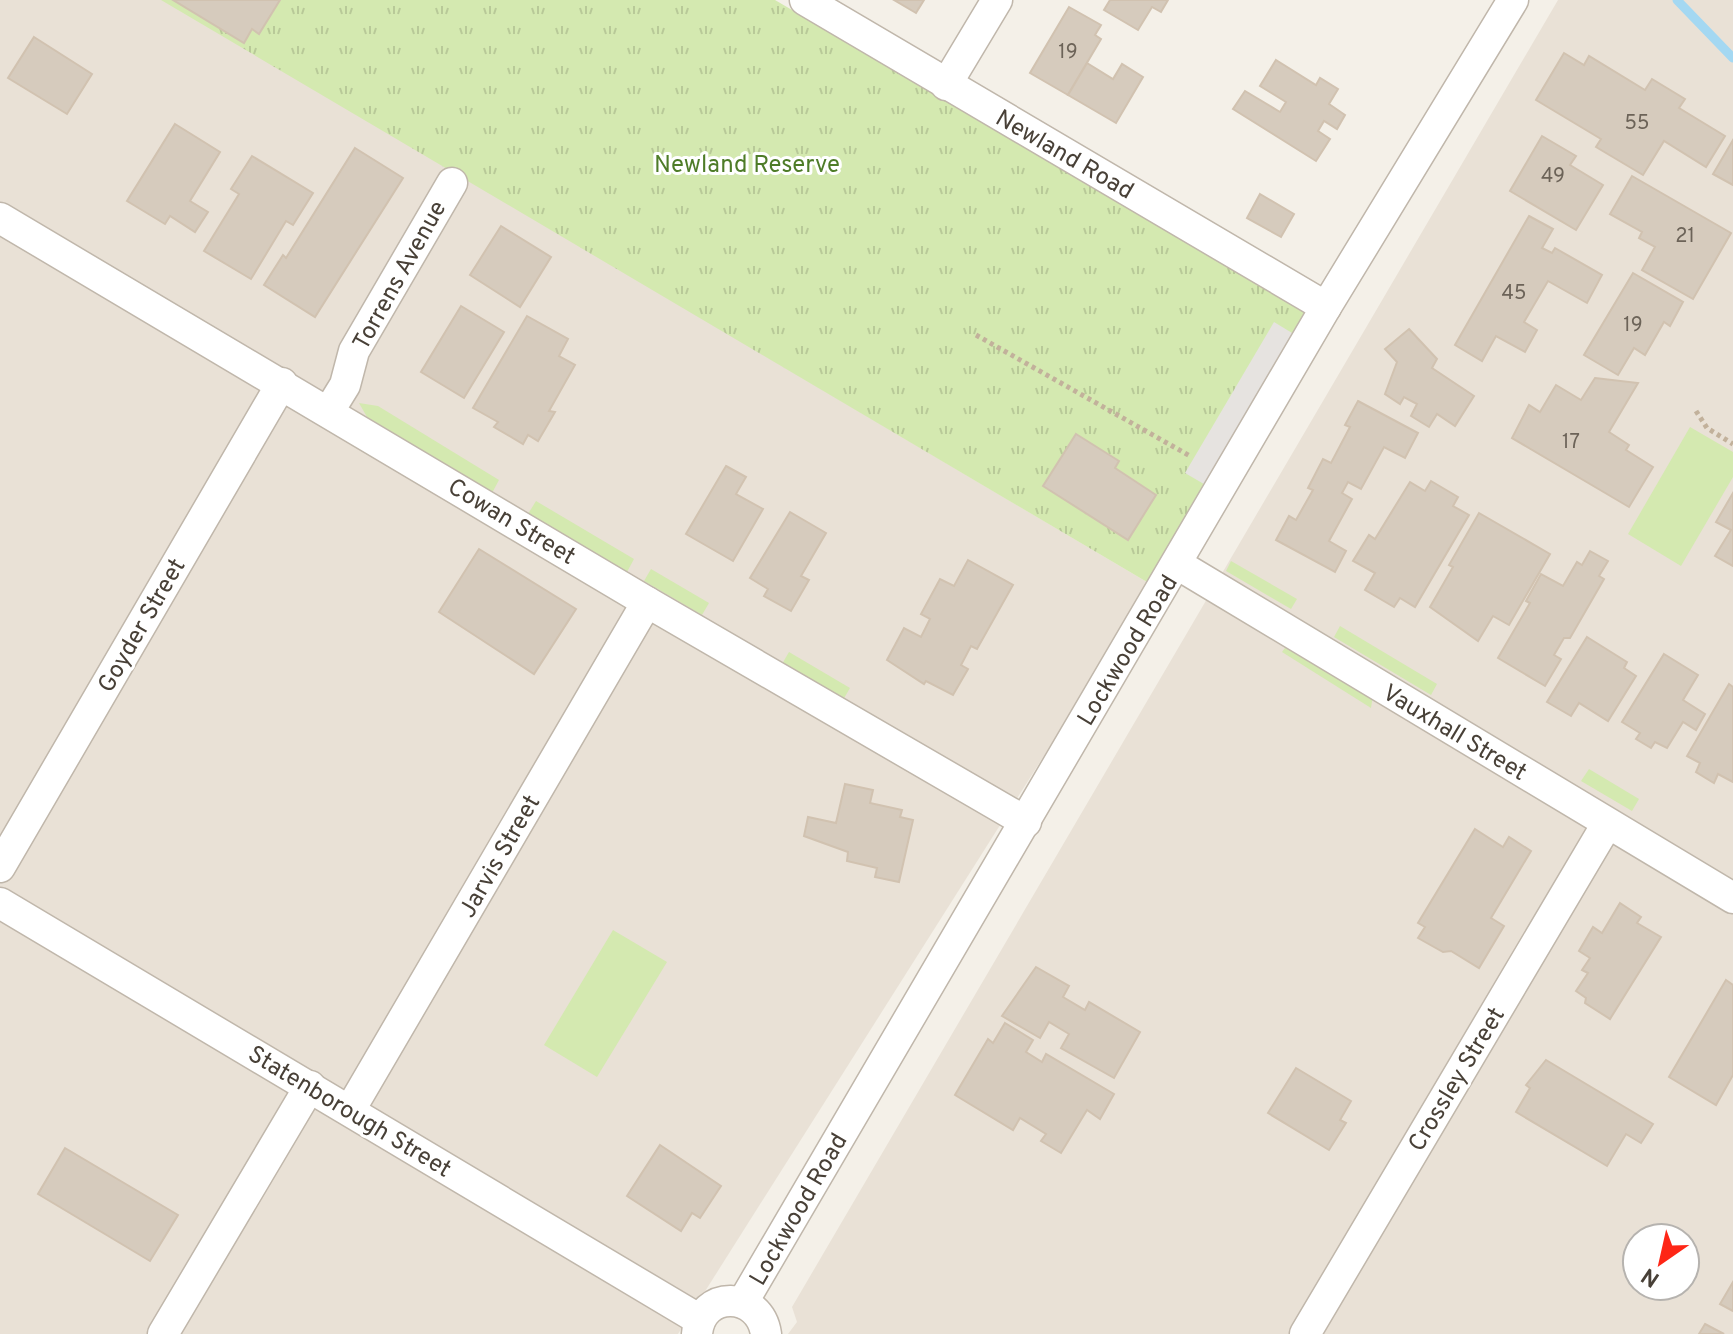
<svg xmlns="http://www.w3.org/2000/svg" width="1733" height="1334" viewBox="0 0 1733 1334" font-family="Overpass,sans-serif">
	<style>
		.residential { fill: #e9e1d6; fill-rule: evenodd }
		.green { fill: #d4e9b0 }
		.park { fill: url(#park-tufts) }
		.parking { fill: #e6e3e0 }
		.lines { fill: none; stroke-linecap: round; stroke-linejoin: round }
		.stream { stroke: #a4d8f2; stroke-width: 9 }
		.building { fill: #d6cbbd; stroke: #d1c2b0; stroke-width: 2 }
		.minor-casing { stroke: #c0b7ab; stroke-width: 33 }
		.path { stroke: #c2b19b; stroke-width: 5; stroke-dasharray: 4 4; stroke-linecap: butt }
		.minor { stroke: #fff; stroke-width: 30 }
		.labels { text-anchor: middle; stroke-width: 6; stroke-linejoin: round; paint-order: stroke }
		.number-label { font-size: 20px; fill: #6c6358 }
		.street-label { font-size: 24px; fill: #484037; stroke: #fff }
		.park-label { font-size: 24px; fill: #4e7c28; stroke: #fff }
	</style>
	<defs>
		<pattern id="park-tufts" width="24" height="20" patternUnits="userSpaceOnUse" patternTransform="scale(2)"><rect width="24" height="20" fill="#d4e9b0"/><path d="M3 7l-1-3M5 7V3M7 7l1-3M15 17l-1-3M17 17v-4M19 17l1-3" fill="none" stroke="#b8c998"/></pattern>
	</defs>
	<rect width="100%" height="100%" fill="#f4f0e8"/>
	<g class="residential">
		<polygon points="0,0 164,0 1152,585 678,1334 0,1334"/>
		<path d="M1558,0H1733V1334H788L797,1322L792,1307ZM1637,1238H1685V1286H1637Z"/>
	</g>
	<g class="green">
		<polygon points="359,403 378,406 499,480 492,493 367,417"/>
		<polygon points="1690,427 1733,452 1733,477 1681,566 1628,534"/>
		<polygon points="536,501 634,559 627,572 528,514"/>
		<polygon points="1231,561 1297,599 1291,609 1226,571"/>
		<polygon points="651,569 709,603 702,615 644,581"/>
		<polygon points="1340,626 1437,684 1431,695 1334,637"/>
		<polygon points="1288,644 1373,695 1371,708 1282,652"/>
		<polygon points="789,652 850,688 843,700 782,664"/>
		<polygon points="1589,769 1639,799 1632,811 1581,781"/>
		<polygon points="613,930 667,962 597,1077 544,1045"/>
	</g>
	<polygon class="park" points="161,0 775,0 1310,314 1152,585"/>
	<polygon class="parking" points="1274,322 1297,336 1209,487 1185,473"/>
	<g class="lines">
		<polyline class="stream" points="1677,0 1733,58"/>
	</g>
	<g class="building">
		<polygon points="173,0 280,0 259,34 252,29 244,43"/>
		<polygon points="894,0 924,0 916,13"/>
		<polygon points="1110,0 1168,0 1161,12 1152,7 1138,30 1104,10"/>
		<polygon points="1069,7 1101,25 1095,35 1101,39 1068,95 1030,73"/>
		<polygon points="34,37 92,74 67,114 8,78"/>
		<polygon points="1564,53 1584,65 1589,56 1645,90 1652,79 1685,99 1679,108 1725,136 1706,167 1664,141 1643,175 1596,147 1601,139 1536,100"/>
		<polygon points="1276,60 1316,85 1320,78 1338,89 1329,104 1345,115 1337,129 1324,121 1318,131 1330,139 1316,161 1233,109 1245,91 1280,112 1286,102 1260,86"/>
		<polygon points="1087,63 1113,79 1122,64 1143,77 1116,123 1068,95"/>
		<polygon points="175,124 220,152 190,201 208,212 195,232 170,216 165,224 127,201"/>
		<polygon points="1542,136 1576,156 1570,165 1603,185 1576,230 1510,191"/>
		<polygon points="1733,140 1733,185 1713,174"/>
		<polygon points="355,148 403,178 315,317 264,285 283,255 286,258"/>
		<polygon points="252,156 313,193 293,225 286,221 251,279 204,251 239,194 231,189"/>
		<polygon points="1632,176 1731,233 1693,299 1642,270 1655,247 1639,238 1642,232 1610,214"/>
		<polygon points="1260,194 1294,214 1281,237 1247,218"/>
		<polygon points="1529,216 1553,229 1542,248 1552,253 1555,248 1602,275 1587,303 1548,281 1524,322 1537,330 1525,352 1496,336 1482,361 1455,345"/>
		<polygon points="501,226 551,257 520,307 470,275"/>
		<polygon points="1633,273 1683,302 1670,326 1664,322 1645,355 1634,348 1618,375 1584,355"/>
		<polygon points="461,306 504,332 464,398 421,372"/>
		<polygon points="527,316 568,339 559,356 575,365 549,411 555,412 538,441 528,435 523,444 494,427 498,422 473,408"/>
		<polygon points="1409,329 1437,359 1432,368 1474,396 1455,426 1437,414 1429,427 1411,416 1417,404 1404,397 1400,404 1385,394 1397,362 1385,349"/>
		<polygon points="1595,378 1638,383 1609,432 1629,445 1626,450 1653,467 1629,507 1512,438 1529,405 1540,412 1556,385 1581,400"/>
		<polygon points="1358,401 1418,433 1405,458 1384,447 1361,489 1348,482 1342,493 1352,499 1329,541 1346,551 1335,572 1276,540 1289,516 1296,520 1313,490 1308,488 1323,459 1331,463 1350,427 1345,425"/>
		<polygon points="1076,434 1119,461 1115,468 1156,495 1128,540 1043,486"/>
		<polygon points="726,466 746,477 736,494 763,509 733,561 686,534"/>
		<polygon points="1431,481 1458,497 1453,506 1469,515 1415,607 1400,598 1394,607 1365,590 1375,573 1353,561 1369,535 1375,539 1410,482 1425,491"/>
		<polygon points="1733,493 1733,566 1715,556 1731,530 1716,522"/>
		<polygon points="790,512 826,533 801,576 809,580 791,611 764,596 768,589 750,578"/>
		<polygon points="1479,513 1550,554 1509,625 1493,616 1478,641 1430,607 1453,567 1449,565"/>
		<polygon points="479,549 576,609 534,674 439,612"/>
		<polygon points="1590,551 1608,561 1599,576 1604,579 1570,638 1564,638 1554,655 1561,659 1545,686 1498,658 1530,603 1526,601 1541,574 1563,586 1577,562 1582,565"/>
		<polygon points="968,560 1013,585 977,649 971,646 961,665 968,669 953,695 926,681 924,684 887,660 904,628 921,637 930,619 921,614 940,579 954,586"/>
		<polygon points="1587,637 1627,662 1624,668 1636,676 1608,721 1579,703 1571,716 1547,702"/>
		<polygon points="1664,654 1698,675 1683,700 1705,714 1696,730 1683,722 1667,748 1655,742 1651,748 1636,739 1640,733 1622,722"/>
		<polygon points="1729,684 1733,687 1733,782 1718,774 1714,783 1696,772 1700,763 1687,756"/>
		<polygon points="845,784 873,790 870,803 902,810 900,817 913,820 899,882 875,877 877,868 847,861 848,852 804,836 808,817 836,823"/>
		<polygon points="1475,829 1503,847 1509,837 1531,851 1491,918 1504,926 1479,968 1451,951 1443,952 1418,938 1425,927 1418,923"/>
		<polygon points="1620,903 1641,917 1637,923 1661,937 1610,1019 1585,1003 1586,998 1576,991 1588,973 1582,970 1590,958 1579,951 1593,927 1602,933"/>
		<polygon points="1036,967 1069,986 1063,997 1085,1010 1089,1002 1140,1032 1114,1078 1061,1048 1069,1034 1049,1022 1040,1038 1002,1016"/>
		<polygon points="1726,980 1733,985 1733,1075 1716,1105 1669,1077"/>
		<polygon points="1005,1023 1033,1040 1026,1052 1042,1062 1046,1054 1114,1094 1100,1119 1087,1110 1061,1153 1041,1141 1046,1134 1020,1118 1013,1130 955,1095 988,1039 993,1043"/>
		<polygon points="1546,1060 1653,1124 1641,1143 1626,1134 1607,1166 1516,1112 1530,1088 1526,1085"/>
		<polygon points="1296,1068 1351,1101 1340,1120 1346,1123 1329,1150 1268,1113"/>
		<polygon points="660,1145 721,1186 700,1218 692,1213 681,1231 627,1196"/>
		<polygon points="65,1148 178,1215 150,1261 38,1194"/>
		<polygon points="1733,1282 1733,1311 1720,1304"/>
		<polygon points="1705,1324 1724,1334 1699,1334"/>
	</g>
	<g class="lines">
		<g class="minor-casing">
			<g id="minor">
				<polyline points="805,0 1326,307"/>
				<polyline points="946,85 997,0"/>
				<polyline points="0,218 647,602 1026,822"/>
				<polyline points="329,411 345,385 354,351 452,183"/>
				<polyline points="1177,564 1733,898"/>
				<polyline points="0,867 282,383"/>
				<polyline points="0,903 700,1320"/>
				<polyline points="350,1110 647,602"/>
				<polyline points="743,1302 1326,307 1513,0"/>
				<polyline points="163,1334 310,1086"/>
				<path d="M697,1334C701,1289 760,1291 766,1334"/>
				<polyline points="1305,1334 1607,824"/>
			</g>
		</g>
		<g class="path">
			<polyline points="976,335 1190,456"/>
			<polyline points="1696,411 1707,428 1733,444"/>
		</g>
		<use href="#minor" class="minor"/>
	</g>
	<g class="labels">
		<g class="number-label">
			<text x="1068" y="58">19</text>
			<text x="1637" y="129">55</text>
			<text x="1553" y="182">49</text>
			<text x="1685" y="242">21</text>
			<text x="1514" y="299">45</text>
			<text x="1633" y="331">19</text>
			<text x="1571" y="448">17</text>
		</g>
		<g class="street-label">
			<text transform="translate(1065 154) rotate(30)" y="8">Newland Road</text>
			<text transform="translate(399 275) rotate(-61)" y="8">Torrens Avenue</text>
			<text transform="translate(512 521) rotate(31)" y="8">Cowan Street</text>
			<text transform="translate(141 625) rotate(-60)" y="8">Goyder Street</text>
			<text transform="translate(1127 650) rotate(-59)" y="8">Lockwood Road</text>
			<text transform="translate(1455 732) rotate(31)" y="8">Vauxhall Street</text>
			<text transform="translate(499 856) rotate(-60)" y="8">Jarvis Street</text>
			<text transform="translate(1456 1079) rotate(-59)" y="8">Crossley Street</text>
			<text transform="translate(350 1111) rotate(31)" y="8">Statenborough Street</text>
			<text transform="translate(798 1209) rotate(-60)" y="8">Lockwood Road</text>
		</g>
		<g class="park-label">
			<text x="747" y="172">Newland Reserve</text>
		</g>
	</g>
	<g transform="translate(1661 1262) rotate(214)"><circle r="38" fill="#ffffff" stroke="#b6b3af" stroke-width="2"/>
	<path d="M0-6L14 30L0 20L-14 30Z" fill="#fe2616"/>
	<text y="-12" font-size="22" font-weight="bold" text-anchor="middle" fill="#484037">N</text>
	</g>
</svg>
